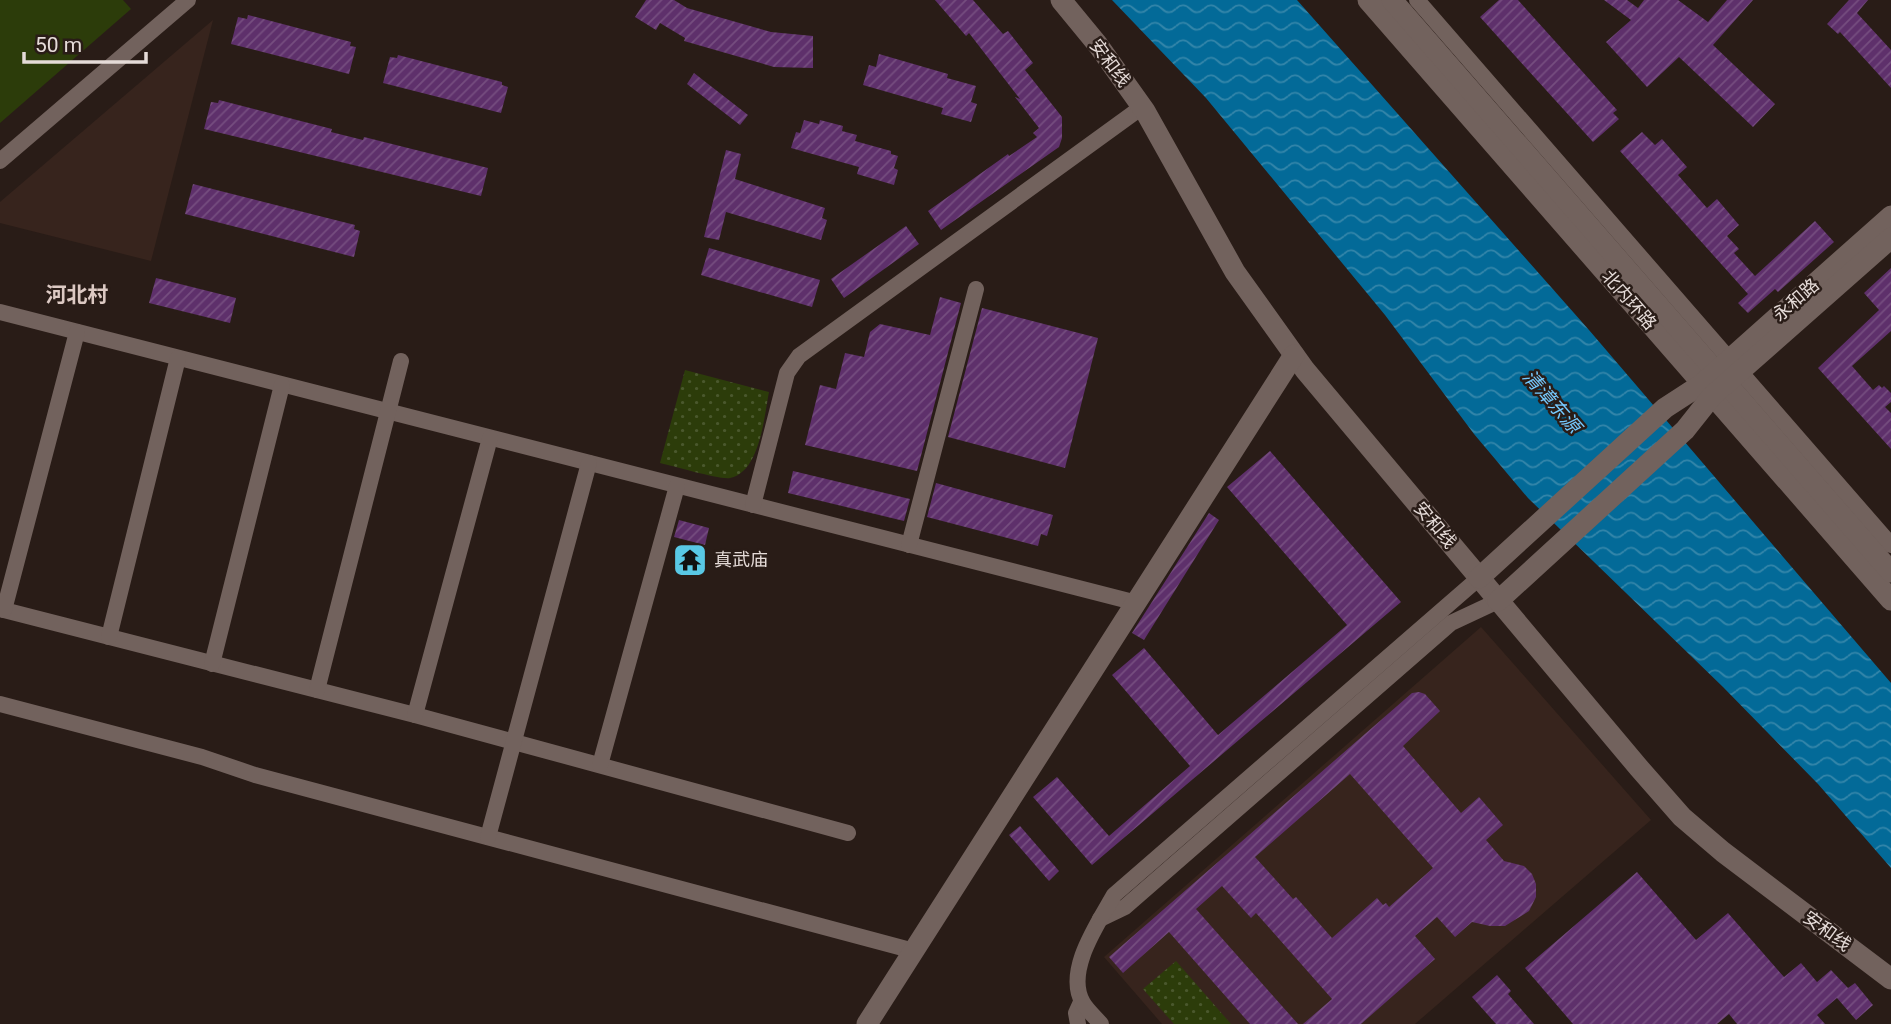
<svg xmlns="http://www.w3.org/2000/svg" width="1891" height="1024" viewBox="0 0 1891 1024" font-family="Roboto,'Noto Sans SC',sans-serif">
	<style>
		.built { fill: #37241d }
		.grass { fill: url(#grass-dots) }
		.garden { fill: #2c3c0a }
		.water { fill: url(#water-waves) }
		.building { fill: url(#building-hatch); fill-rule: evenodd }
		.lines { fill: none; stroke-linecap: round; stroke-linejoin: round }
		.street { stroke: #72625d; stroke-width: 16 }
		.secondary { stroke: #72625d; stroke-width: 21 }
		.labels { text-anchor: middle; stroke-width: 5; stroke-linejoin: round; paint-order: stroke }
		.street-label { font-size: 18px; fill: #e5dbd8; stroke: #291c17 }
		.poi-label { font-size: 18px; fill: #e5dbd8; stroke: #291c17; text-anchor: start }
		.water-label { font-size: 19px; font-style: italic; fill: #75c9fe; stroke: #291c17 }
		.quarter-label { font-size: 21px; font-weight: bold; fill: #dcc9c3; stroke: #291c17 }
	</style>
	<defs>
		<pattern id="grass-dots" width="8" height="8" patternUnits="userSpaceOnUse" patternTransform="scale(1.75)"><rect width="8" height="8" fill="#2c3c0a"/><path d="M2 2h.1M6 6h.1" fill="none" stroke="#4a582d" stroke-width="1.8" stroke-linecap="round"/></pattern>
		<pattern id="water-waves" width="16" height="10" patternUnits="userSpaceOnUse" patternTransform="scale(1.75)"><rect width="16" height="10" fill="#036a98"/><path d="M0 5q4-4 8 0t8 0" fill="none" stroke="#3486aa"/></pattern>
		<pattern id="building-hatch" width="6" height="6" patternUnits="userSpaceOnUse" patternTransform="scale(1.75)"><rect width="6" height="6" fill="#5e306b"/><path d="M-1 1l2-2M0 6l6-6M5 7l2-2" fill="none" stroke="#754d7f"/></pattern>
	</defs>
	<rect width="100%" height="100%" fill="#291c17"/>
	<g class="built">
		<polygon points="213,20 151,261 0,223 0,202"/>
		<polygon points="1481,627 1651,820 1415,1024 1162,1024 1104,957"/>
	</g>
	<g class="grass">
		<path d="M685,370L769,392C764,417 760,472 730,478C720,480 674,466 660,463Z"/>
		<polygon points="1176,961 1231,1024 1174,1024 1143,989"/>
	</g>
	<polygon class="garden" points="0,0 123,0 131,9 0,123"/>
	<polygon class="water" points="1112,0 1297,0 1589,330 1891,683 1891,868 1818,784 1723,687 1528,498 1474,434 1385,315 1206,98"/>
	<g class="building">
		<polygon points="646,0 674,0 687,8 771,32 813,36 813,68 774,67 684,41 685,38 660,23 656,30 635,17"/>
		<polygon points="935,0 973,0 1003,34 1008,31 1033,63 1025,70 1062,117 1062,138 1059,147 941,230 928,211 1008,154 1009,156 1037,137 1033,133 1039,128 1015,97 1020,99 969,33 966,36"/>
		<polygon points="1499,0 1518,0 1617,110 1613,113 1619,119 1593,142 1480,17"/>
		<polygon points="1604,0 1627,0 1638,8 1644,0 1678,0 1708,22 1727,0 1753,0 1713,45 1775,104 1753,127 1679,57 1647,87 1606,42 1631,20"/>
		<polygon points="1849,0 1868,0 1857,13 1891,50 1891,88 1840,32 1838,34 1827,24"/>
		<polygon points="248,15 351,42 350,46 356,47 349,74 231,44 238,17 247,19"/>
		<polygon points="879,54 948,74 947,78 976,86 971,102 977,104 971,122 941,114 943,108 863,85 869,65 876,67"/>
		<polygon points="398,55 502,82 502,85 508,87 501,113 383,83 390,57 397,58"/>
		<polygon points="694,73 748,115 740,125 687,84"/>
		<polygon points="219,100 332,129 331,132 363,140 364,137 488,168 481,196 204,129 211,102 218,103"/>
		<polygon points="804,120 819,124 820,120 843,126 842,131 857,135 855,141 891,151 891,154 898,156 894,168 898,170 894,185 857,174 859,167 791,148 796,132 800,133"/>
		<polygon points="1642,132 1655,145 1662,139 1687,167 1678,175 1707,208 1717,199 1739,225 1727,236 1739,249 1734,253 1755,276 1815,221 1834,242 1778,292 1775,289 1748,313 1738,303 1748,294 1620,151"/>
		<polygon points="726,150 741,154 735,179 825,208 822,218 827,220 821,240 726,212 719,240 704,237"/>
		<polygon points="193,184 355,225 354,229 360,231 354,257 185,214"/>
		<polygon points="906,226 919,244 844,298 831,279"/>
		<polygon points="709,248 820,280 812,307 701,275"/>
		<polygon points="1891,268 1891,331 1852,366 1873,390 1879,385 1882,388 1884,386 1891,393 1891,402 1885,407 1891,413 1891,449 1818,368 1879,310 1864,293"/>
		<polygon points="156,278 236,298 230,323 149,303"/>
		<polygon points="940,297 961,303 917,471 805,445 820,385 836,389 845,353 864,357 870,332 880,324 930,335"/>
		<polygon points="982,308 1098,338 1065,468 948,437"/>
		<polygon points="1270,451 1401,602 1092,865 1033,797 1057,777 1109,836 1190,766 1112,675 1144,648 1218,735 1347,625 1227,487"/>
		<polygon points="793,471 910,499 904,521 788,493"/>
		<polygon points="936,483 1053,515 1047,536 1041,534 1038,546 927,517"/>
		<polygon points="1209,513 1219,520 1144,640 1132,633"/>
		<polygon points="679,520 709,528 705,545 674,537"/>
		<path d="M1419,692L1425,694L1440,711L1403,746L1461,813L1479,797L1503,825L1486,840L1504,861L1524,866L1532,874L1536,884V897L1529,911L1505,926H1490L1472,922L1455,937L1437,917L1415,936L1435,959L1361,1024H1303L1332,999L1256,913L1251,918L1222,886L1196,909L1298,1024H1250L1169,932L1123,973L1109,957L1412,693ZM1350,774L1433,868L1389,907L1386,903L1383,905L1377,898L1332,938L1296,897L1293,899L1255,857Z"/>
		<polygon points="1020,826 1059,871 1049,881 1009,835"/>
		<polygon points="1637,872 1696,940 1728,913 1784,977 1801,963 1817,982 1831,970 1848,988 1855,983 1873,1005 1856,1020 1837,998 1817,1015 1825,1024 1737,1024 1729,1014 1717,1024 1573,1024 1525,968"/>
		<polygon points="1497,975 1511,991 1508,994 1534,1024 1496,1024 1472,997"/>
	</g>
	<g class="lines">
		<g class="street">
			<polyline points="1417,0 1891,545"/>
			<polyline points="0,161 188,0"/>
			<polyline points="0,312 1137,603"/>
			<polyline points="753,505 787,373 799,356 1142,107"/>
			<polyline points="909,545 976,289"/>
			<polyline points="0,609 415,715 848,833"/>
			<polyline points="4,610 77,332"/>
			<polyline points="109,637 178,358"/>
			<polyline points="212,664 282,385"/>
			<polyline points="317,690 401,361"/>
			<polyline points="0,704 202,757 255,775 914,951"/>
			<polyline points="415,715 490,438"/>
			<polyline points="600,765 677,486"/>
			<polyline points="488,837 589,463"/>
			<polyline points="1100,919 1125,907 1451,623 1498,601"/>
			<polyline points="1078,1024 1076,1013 1081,1002"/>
			<path d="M1101,1024C1095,1017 1087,1010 1083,1003C1064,971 1099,922 1114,895L1479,578"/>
		</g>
		<g class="secondary">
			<polyline points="1061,0 1098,45 1145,111 1235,272 1305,370 1639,768 1682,817 1723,852 1891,979"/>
			<polyline points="1368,0 1891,600"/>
			<polyline points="1392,0 1891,572"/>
			<polyline points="1479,578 1665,408 1702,384 1891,216"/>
			<polyline points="1498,601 1685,430 1712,396 1891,238"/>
			<polyline points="867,1024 1294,355"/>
		</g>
	</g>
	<defs>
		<g id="temple-square" transform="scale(1.75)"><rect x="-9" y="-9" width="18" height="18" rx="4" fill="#59c8e5" stroke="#291c17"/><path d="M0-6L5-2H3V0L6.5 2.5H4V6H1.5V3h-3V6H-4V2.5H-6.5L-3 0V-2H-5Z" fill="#111"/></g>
	</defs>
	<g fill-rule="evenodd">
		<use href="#temple-square" x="690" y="560"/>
	</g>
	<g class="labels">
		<g class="street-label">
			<text transform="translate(1110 63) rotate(53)" y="6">安和线</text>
			<text transform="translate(1629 300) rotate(49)" y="6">北内环路</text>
			<text transform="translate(1796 300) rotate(-41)" y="6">永和路</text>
			<text transform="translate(1435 525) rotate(50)" y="6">安和线</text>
			<text transform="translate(1827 931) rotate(36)" y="6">安和线</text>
		</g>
		<g class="poi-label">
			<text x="714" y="566">真武庙</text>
		</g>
		<g class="water-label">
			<text transform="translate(1552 401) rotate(49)" y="7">清漳东源</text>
		</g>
		<g class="quarter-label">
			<text x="77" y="302">河北村</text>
		</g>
	</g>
	<path d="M24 52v10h122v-10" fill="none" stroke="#e5dbd8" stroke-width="3.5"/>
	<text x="35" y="52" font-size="21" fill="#e5dbd8" stroke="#291c17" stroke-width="5" paint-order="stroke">50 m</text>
</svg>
